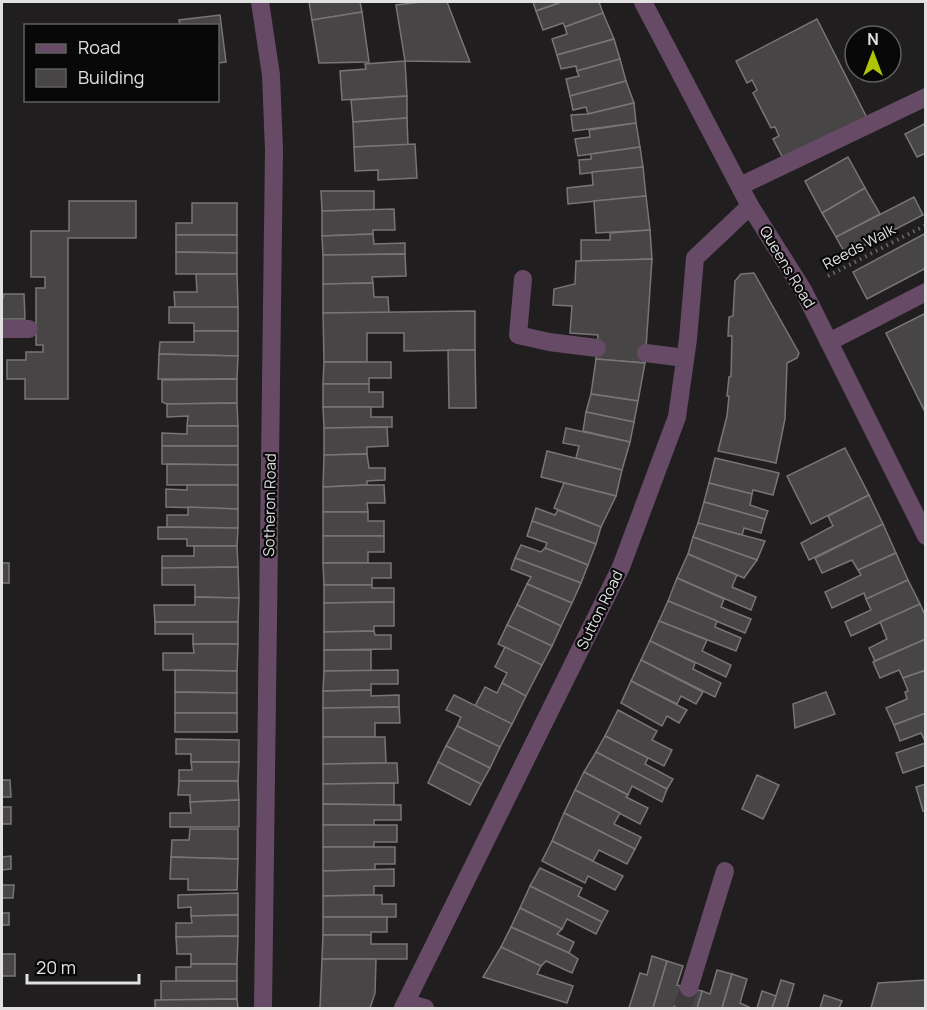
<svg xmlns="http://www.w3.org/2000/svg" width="927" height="1010" viewBox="0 0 927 1010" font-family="Manrope,sans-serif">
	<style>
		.building { fill: #484547; stroke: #787578; stroke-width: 1.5 }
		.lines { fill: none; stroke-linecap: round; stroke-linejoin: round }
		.minor-tunnel { stroke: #3e3b3d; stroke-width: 18; stroke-dasharray: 18 9; stroke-linecap: butt }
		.path { stroke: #6a6869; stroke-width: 4; stroke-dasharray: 1.5 4.5; stroke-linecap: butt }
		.minor { stroke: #674b66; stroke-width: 18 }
		.labels { text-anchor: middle; stroke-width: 4.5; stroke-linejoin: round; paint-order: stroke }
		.street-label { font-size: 15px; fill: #e2e1e2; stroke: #090809 }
	</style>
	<rect width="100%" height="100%" fill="#211e20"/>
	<g class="building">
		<polygon points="309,2 364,2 360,2 362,12 312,20"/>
		<polygon points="421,2 447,2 470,62 405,61 396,5"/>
		<polygon points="533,2 562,2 536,11"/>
		<polygon points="562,2 599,2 603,13 565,27 563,23 543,30 536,11"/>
		<polygon points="362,12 369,62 319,63 312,20"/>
		<polygon points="603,13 614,39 557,55 552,39 567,34 565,27"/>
		<polygon points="220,15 226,62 218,63 218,26 180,26 179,20"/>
		<polygon points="817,19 867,118 784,160 773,139 779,136 775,127 771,128 753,93 757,90 752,80 747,83 736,61"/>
		<polygon points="614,39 620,59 577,71 576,66 561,69 557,55"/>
		<polygon points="620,59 626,81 570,96 566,79 579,76 577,71"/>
		<polygon points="405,61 407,96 342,100 340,71 366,69 365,64"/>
		<polygon points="626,81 634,103 588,114 586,107 573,110 570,96"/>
		<polygon points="407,96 407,118 353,122 351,100"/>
		<polygon points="634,103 636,123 573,131 571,115 588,114"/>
		<polygon points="407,118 408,145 354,147 353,122"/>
		<polygon points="636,123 640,147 578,156 575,139 590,137 589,130"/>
		<polygon points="926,123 926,153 917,157 905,134"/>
		<polygon points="415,144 417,178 378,180 378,170 355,171 354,147"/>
		<polygon points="640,147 643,167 580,174 579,160 591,159 591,154"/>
		<polygon points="848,157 865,188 822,213 805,181"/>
		<polygon points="643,167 646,196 568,204 567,188 593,185 592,172"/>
		<polygon points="865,188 880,214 836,237 822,213"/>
		<polygon points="321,191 374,191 374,210 322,211"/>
		<polygon points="646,196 650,230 596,233 594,201"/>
		<polygon points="914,197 923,215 846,255 836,237"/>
		<polygon points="69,201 136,201 136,238 68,238 68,399 25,399 25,379 7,379 7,360 26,360 26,352 43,352 43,345 36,345 36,288 45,288 45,277 31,277 31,231 69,231"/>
		<polygon points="192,203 237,203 237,235 176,235 176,223 192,223"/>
		<polygon points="394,209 395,230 373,230 373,234 322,236 322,211"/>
		<polygon points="650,230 652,259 581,262 581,240 610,240 610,233"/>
		<polygon points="926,233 926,268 867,299 853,272"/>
		<polygon points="373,234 374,244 405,243 405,254 323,255 322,236"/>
		<polygon points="176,235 237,235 237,253 176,252"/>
		<polygon points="176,252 237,253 237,274 176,274"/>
		<polygon points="405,254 406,276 372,277 373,283 323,284 323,255"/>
		<polygon points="652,259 645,363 596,359 598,335 570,333 572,306 553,305 554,289 575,284 576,261"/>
		<polygon points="754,273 799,353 797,358 787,363 785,419 776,463 718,451 727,416 729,396 727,396 729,377 731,376 732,336 728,336 729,317 733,316 735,281 741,274"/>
		<polygon points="196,274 237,274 238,307 175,308 174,292 197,292"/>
		<polygon points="373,283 374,297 388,297 389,313 323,313 323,284"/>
		<polygon points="4,294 24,294 25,319 2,319 2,301"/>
		<polygon points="169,307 238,307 238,331 194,331 194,323 169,323"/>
		<polygon points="475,311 475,350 404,351 404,333 367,333 367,362 324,362 323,313"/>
		<polygon points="926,313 926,409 924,410 886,333"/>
		<polygon points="194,331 238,331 238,356 159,354 160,342 194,342"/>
		<polygon points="448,350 475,350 476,408 449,408"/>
		<polygon points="159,354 238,356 237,379 158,379"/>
		<polygon points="596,359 645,363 638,401 591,394"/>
		<polygon points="324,362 391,362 391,378 369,378 369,384 323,384"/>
		<polygon points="237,379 237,403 167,404 162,402 162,380"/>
		<polygon points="323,384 369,384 369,392 383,392 383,407 323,407"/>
		<polygon points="591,394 638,401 634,422 586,412"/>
		<polygon points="237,403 238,426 187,426 188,416 167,417 167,404"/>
		<polygon points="323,407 371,407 371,417 392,417 392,427 324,428"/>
		<polygon points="586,412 634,422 630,442 583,431"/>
		<polygon points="187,426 238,426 238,446 162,446 162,433 187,434"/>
		<polygon points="387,427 388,446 367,447 367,454 324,455 324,428"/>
		<polygon points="566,428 630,442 622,470 576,458 579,446 563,443"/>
		<polygon points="162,446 238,446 238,465 162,464"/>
		<polygon points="845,448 869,495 811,524 787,476"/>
		<polygon points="547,451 622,470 616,496 541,477"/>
		<polygon points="367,454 369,468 385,468 385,480 367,481 367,485 323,487 324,455"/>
		<polygon points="715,458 779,473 773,495 753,490 752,494 709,483"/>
		<polygon points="167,464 238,465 238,485 167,485"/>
		<polygon points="564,483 616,496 601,527 554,508"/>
		<polygon points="709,483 752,494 750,505 768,511 765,519 704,502"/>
		<polygon points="187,485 238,485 238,509 166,507 166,489 187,490"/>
		<polygon points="367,485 384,485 385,503 367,503 368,512 323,512 323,487"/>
		<polygon points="869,495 883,524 809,560 801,543 833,526 828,516"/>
		<polygon points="704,502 765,519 761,533 744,528 742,535 698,523"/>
		<polygon points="188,507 238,509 238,528 167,527 167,515 188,515"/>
		<polygon points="536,508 555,515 558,510 601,527 596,544 532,521"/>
		<polygon points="323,512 368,512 368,521 384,521 384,536 323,536"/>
		<polygon points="532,521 596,544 588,565 545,548 547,543 527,536"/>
		<polygon points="698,523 742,535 765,541 757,560 693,537"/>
		<polygon points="883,524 896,553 858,570 852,560 822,573 815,558"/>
		<polygon points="158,527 238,528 237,546 187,546 187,539 158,539"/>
		<polygon points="323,536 384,536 384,552 368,552 368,563 323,563"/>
		<polygon points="693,537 757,560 744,578 688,554"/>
		<polygon points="521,545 541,552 545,548 588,565 581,583 515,558"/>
		<polygon points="194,546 237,546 238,567 162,568 162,556 194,556"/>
		<polygon points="896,553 908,580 866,599 864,593 832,608 825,592 861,575 858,570"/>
		<polygon points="688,554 737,575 732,587 756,597 751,610 677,578"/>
		<polygon points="515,558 581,583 572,603 527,584 531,577 511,569"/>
		<rect x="2" y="563" width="7" height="20"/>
		<polygon points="323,563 391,563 391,578 372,578 372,585 324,585"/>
		<polygon points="238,567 239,598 195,597 195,585 162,585 162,568"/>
		<polygon points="677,578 724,599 721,607 751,619 745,633 668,601"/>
		<polygon points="908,580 920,604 851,636 845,622 871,610 866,599"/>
		<polygon points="527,584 572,603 561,626 517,605"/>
		<polygon points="324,585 372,585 372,588 394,588 394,602 324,603"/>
		<polygon points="195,597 239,598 238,622 155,622 154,605 195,605"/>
		<polygon points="668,601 717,621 715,627 741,638 736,651 659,621"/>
		<polygon points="394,602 394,626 374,626 374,631 324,632 324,603"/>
		<polygon points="920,604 926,617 926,639 875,661 869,648 887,639 880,622"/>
		<polygon points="517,605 561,626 552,646 507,625"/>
		<polygon points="659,621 707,640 702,651 731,665 726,677 650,641"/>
		<polygon points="155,622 238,622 238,644 193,644 193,634 155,634"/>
		<polygon points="507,625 552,646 542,665 498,644"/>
		<polygon points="374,631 375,635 391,635 391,649 324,650 324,632"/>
		<polygon points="926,639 926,670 903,678 899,670 880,678 873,662"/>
		<polygon points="650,641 695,663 693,669 721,683 715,697 641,660"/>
		<polygon points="193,644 238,644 237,671 163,670 163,653 194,653"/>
		<polygon points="505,647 542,665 526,696 502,683 507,673 495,667"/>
		<rect x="324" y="650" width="47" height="21"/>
		<polygon points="641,660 703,692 696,704 681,696 677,704 631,681"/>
		<polygon points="175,670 237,671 237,693 175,692"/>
		<polygon points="398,670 398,684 371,684 371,690 323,691 324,671"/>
		<polygon points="926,670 926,713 894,725 886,708 907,699 905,692 908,691 903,678"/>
		<polygon points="631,681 687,710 679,723 667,716 662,726 621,703"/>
		<polygon points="502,683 526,696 512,724 475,706 485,687 497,693"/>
		<polygon points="371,690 371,696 399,695 399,707 323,708 323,691"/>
		<polygon points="175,692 237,693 237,713 175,713"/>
		<polygon points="826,692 835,714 795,728 793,704"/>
		<polygon points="454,695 512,724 500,747 457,726 461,717 446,710"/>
		<polygon points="399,707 400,723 375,723 375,737 323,737 323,708"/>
		<polygon points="618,710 657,731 652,740 672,750 664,766 605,736"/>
		<rect x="175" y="713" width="62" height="19"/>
		<polygon points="926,713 926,743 921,733 900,741 894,725"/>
		<polygon points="457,726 500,747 490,768 446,746"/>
		<polygon points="605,736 648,758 645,764 673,779 667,789 596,752"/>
		<polygon points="323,737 385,737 386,763 323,764"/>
		<polygon points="176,739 239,740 239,762 191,762 191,754 176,754"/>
		<polygon points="925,743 926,765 903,773 896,753"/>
		<polygon points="446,746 490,768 481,784 438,762"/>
		<polygon points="596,752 667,789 662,802 632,786 628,795 584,772"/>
		<polygon points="191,762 239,762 238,781 179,781 179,770 192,770"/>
		<polygon points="438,762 481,784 470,805 428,783"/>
		<polygon points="386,763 397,763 398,783 323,784 323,764"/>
		<polygon points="584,772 628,795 626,797 648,808 640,824 575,790"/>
		<polygon points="757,775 779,785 763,819 742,809"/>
		<polygon points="2,780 10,780 11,797 2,797"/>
		<polygon points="179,781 238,781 239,800 190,802 190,795 178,795"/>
		<polygon points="394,783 394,805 323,804 323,784"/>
		<polygon points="926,784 926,810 923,811 916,787"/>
		<polygon points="575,790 620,813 614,824 641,837 635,849 564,813"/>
		<polygon points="239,800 239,827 170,827 170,813 191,813 190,802"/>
		<polygon points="323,804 401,805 401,820 374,820 374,825 323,825"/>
		<rect x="2" y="807" width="9" height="17"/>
		<polygon points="564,813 635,849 627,864 599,850 593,861 552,841"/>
		<polygon points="323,825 397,825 397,842 374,842 374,847 323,847"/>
		<polygon points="190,829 238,829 238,859 171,857 172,840 189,840"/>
		<polygon points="552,841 623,876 615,890 588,876 585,883 542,861"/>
		<polygon points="323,847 395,847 395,864 375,864 375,870 323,871"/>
		<polygon points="11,856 11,869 2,870 2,857"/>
		<polygon points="171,857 238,859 237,890 188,890 188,879 170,879"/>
		<polygon points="540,868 582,888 578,896 608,911 602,922 530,886"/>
		<polygon points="394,869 394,886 374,886 374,895 323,896 323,871"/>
		<polygon points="2,885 14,885 13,898 2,898"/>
		<polygon points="530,886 602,922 596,934 567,919 562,929 520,908"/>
		<polygon points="238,893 238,915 191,916 191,907 178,908 178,895"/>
		<polygon points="374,895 382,895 382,904 396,904 396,917 323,917 323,896"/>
		<polygon points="520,908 562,929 557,934 574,942 569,953 511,927"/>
		<rect x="2" y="913" width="7" height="12"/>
		<polygon points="238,915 238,936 176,937 176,923 192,923 191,916"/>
		<polygon points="323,917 387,917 387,932 371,932 371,935 323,935"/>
		<polygon points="511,927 569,953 578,959 572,973 546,961 541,966 501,947"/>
		<polygon points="323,935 371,935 371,944 407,944 407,959 322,959"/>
		<polygon points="238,936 237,964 191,964 191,954 177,954 176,937"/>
		<polygon points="501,947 541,966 537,974 573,986 567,1003 483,977"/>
		<rect x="2" y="954" width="13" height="22"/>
		<polygon points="652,956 667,961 653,1008 629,1008 640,973 647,975"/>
		<polygon points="322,959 376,959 375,993 370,1008 320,1008"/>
		<polygon points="667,961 683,966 677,985 681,986 674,1008 653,1008"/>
		<polygon points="191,964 237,964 237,981 176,981 176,967 191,967"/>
		<polygon points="717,970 732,974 722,1008 697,1008 702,991 710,994"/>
		<polygon points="732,974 747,979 740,1003 751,1008 722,1008"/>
		<polygon points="781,980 794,984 787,1008 772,1008"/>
		<polygon points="926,980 926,1008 871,1008 878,983"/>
		<polygon points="161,981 237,981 237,999 161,1000"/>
		<polygon points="681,986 702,991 697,1008 674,1008"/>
		<polygon points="762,991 776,996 772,1008 757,1008"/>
		<polygon points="824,995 842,1001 839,1008 820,1008"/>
		<polygon points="237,999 238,1008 155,1008 155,1000"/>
	</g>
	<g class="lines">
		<polyline class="minor-tunnel" points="682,1008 689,988"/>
		<polyline class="path" points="828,276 926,225"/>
		<g class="minor">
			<polyline points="260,2 271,75 274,150 263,1008"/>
			<polyline points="643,2 750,206 803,290 926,536"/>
			<polyline points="740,186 926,97"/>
			<polyline points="523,279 518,335 549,342 597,348"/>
			<polyline points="2,329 29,329"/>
			<polyline points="829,342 926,292"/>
			<polyline points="646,353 685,358"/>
			<polyline points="689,988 725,871"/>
			<polyline points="406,1003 425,1008"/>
			<polyline points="403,1008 621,567 677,417 688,339 695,258 750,206"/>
		</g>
	</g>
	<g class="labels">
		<g class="street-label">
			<text transform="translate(859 247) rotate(-28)" y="5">Reeds Walk</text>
			<text transform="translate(787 267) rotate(59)" y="5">Queens Road</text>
			<text transform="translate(270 505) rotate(-89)" y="5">Sotheron Road</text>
			<text transform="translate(600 610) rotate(-64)" y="5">Sutton Road</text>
		</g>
	</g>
	<rect width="927" height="1010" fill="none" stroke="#e2e1e2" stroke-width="6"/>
	<rect x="24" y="24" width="195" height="78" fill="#090809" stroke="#605f60" stroke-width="1.5"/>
	<rect x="36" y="44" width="30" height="9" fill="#674b66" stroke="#605f60" stroke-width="1.5"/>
	<text x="78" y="54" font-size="18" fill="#e2e1e2">Road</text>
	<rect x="36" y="69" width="30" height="18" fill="#484547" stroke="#605f60" stroke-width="1.5"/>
	<text x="78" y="84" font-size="18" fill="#e2e1e2">Building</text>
	<g transform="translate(873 54)"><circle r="28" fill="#090809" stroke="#605f60" stroke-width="1.5"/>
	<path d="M0-4.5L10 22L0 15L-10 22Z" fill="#aec508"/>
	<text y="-9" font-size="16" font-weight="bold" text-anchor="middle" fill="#e2e1e2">N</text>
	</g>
	<path d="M27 974v9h112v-9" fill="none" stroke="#e2e1e2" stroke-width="3"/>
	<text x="36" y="974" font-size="18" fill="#e2e1e2" stroke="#090809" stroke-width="4.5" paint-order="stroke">20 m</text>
</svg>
